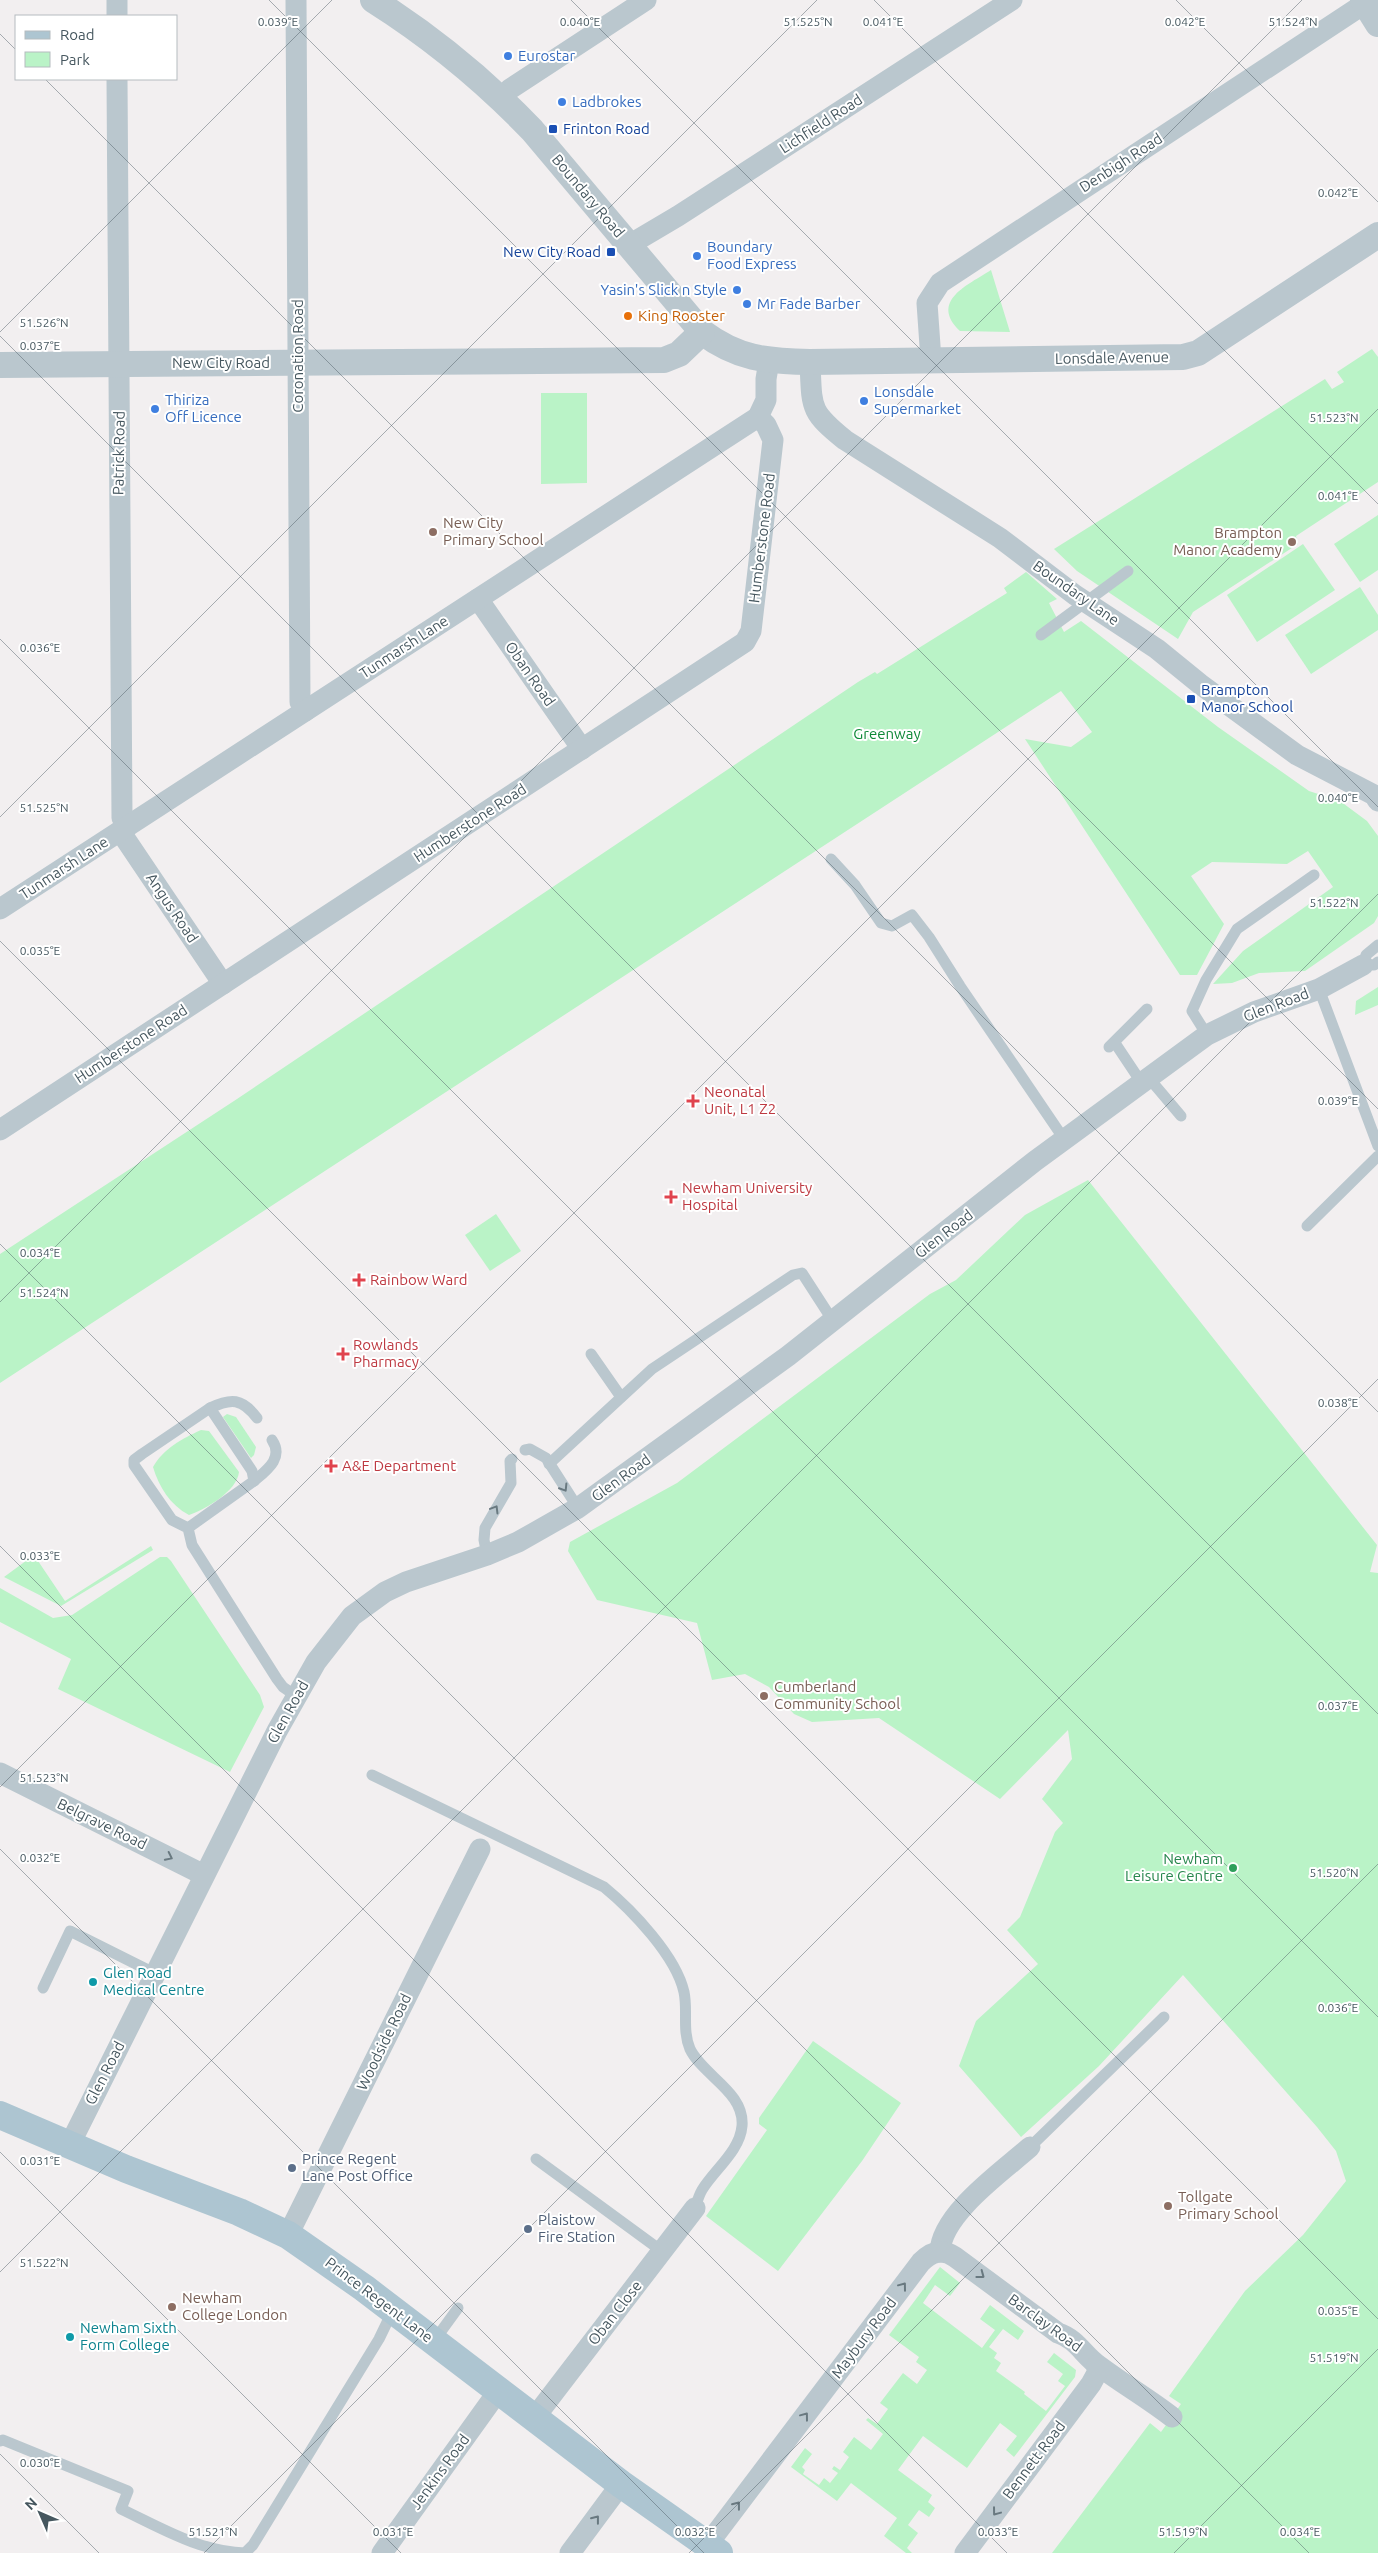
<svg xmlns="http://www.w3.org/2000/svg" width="1378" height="2553" viewBox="0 0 1378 2553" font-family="Ubuntu,sans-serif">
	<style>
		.green { fill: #baf3c7 }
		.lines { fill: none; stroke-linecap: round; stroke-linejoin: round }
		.service { stroke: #bac7ce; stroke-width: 11 }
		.minor { stroke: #bac7ce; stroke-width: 21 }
		.tertiary { stroke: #bac7ce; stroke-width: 26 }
		.primary { stroke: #adc5d1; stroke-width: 28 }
		.oneway { stroke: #697980 }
		.ticks { fill: none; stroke: #46575f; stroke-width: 1; stroke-opacity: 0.45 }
		.shop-dot { fill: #3f7fe0; stroke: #fff; stroke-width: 2 }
		.transit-dot { fill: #1a4fb4; stroke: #fff; stroke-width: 2 }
		.food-dot { fill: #e8710a; stroke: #fff; stroke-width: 2 }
		.education-dot { fill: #8d6e63; stroke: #fff; stroke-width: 2 }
		.health-dot { fill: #e0444e; stroke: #fff; stroke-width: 2 }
		.leisure-dot { fill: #2e9e5b; stroke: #fff; stroke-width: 2 }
		.culture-dot { fill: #0f9aa8; stroke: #fff; stroke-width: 2 }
		.service-dot { fill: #5c6f8a; stroke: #fff; stroke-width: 2 }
		.labels { text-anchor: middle; stroke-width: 4; stroke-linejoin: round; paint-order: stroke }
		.shop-label { font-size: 15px; fill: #366cbe; stroke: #fff; text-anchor: start }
		.street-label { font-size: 15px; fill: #46575f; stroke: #fff }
		.transit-label { font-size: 15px; fill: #164399; stroke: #fff; text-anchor: start }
		.food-label { font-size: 15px; fill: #c56008; stroke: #fff; text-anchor: start }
		.education-label { font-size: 15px; fill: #785e54; stroke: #fff; text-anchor: start }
		.park-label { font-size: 15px; fill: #0e8837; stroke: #fff }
		.health-label { font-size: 15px; fill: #be3a42; stroke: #fff; text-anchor: start }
		.leisure-label { font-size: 15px; fill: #27864d; stroke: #fff; text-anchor: end }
		.culture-label { font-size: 15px; fill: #0d838f; stroke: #fff; text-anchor: start }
		.service-label { font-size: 15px; fill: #4e5e75; stroke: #fff; text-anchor: start }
		.ticks-label { font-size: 12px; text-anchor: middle; fill: #46575f; stroke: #fff; stroke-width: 4; stroke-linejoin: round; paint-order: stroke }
	</style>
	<rect width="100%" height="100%" fill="#f2eff0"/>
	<g class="green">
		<path d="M991,270L1010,332L960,331C929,301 968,285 991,270Z"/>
		<polygon points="1372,349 1378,357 1378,482 1296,536 1298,544 1193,612 1178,639 1077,571 1054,549 1325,379 1332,389 1344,382 1337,372"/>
		<polygon points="541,393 587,393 587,483 541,484"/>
		<polygon points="1378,515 1378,570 1360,582 1334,544"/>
		<polygon points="1303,544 1335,590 1257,642 1227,595"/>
		<polygon points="1026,572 1057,599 1049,603 1064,632 1081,621 1218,727 1309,791 1340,801 1367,821 1378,836 1378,916 1374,923 1305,971 1259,973 1232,983 1213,984 1243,951 1333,887 1308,851 1287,864 1212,862 1191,876 1224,924 1197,975 1180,975 1025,739 1071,747 1092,732 1061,691 0,1383 0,1254 237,1099 858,682 875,672 877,674 1007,593 1004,588"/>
		<polygon points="1360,587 1378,615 1378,630 1311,674 1285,635"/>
		<polygon points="1378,987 1378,1005 1355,1015 1356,1001"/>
		<polygon points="1088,1180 1377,1545 1370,1572 1378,1573 1378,2553 1052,2553 1150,2423 1161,2432 1181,2404 1169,2396 1245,2291 1303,2235 1346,2181 1336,2151 1317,2127 1183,1975 1099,2066 1021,2137 959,2066 976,2021 1038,1964 1007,1930 1020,1917 1055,1832 1063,1823 1042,1799 1072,1759 1068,1730 1000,1799 879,1718 812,1722 794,1714 769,1687 745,1674 712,1680 697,1623 597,1600 568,1551 570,1542 677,1483 930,1294 956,1280 1025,1215"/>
		<polygon points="496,1214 521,1251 490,1271 465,1235"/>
		<polygon points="227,1414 236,1417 256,1447 254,1455 251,1458 223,1417"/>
		<path d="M201,1430L209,1431L239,1472C237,1491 206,1509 189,1515C170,1505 159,1487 153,1467C163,1449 183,1438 201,1430Z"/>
		<polygon points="151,1546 153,1550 61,1606 4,1577 34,1555 65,1601"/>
		<polygon points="160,1557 167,1557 171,1561 260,1695 264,1707 230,1772 58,1689 71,1659 0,1622 0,1588 53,1618 72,1615"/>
		<polygon points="813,2041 901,2103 862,2161 778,2271 706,2216 767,2130 759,2124 759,2118"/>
		<polygon points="940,2267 960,2283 950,2296 935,2285 923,2303 982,2348 995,2330 980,2319 990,2305 1024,2331 1018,2340 1003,2329 989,2347 997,2353 994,2358 1001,2363 996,2371 1025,2392 1024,2394 1046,2411 1065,2386 1058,2381 1063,2374 1047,2362 1054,2353 1076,2370 1075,2377 1014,2457 1006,2450 1017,2436 1000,2423 967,2468 923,2436 898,2470 932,2495 928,2502 935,2508 929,2517 919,2510 908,2525 918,2533 907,2548 912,2553 906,2553 884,2536 897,2518 851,2483 837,2501 791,2467 805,2448 812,2454 802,2467 805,2470 803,2474 819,2485 824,2478 830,2483 838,2473 832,2469 834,2466 840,2470 849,2457 843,2452 854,2437 871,2450 883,2434 866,2420 868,2418 877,2424 888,2409 880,2403 903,2373 917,2384 927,2370 916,2362 919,2357 889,2335"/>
	</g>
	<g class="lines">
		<g class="service">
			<polyline points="1041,635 1128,571"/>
			<polyline points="831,859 855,885 881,923 892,926 912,915 929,937 960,986 1064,1139"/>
			<polyline points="1378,945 1366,955 1363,965 1374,965 1378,962"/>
			<polyline points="1319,989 1378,1146"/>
			<polyline points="1207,1035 1192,1011 1206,980 1237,929 1314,875"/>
			<polyline points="1115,1043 1141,1082"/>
			<polyline points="1109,1047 1147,1009"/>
			<polyline points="1148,1077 1181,1116"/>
			<polyline points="1307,1226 1378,1156"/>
			<polyline points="591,1354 621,1397"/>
			<path d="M210,1408C231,1398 242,1398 257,1418"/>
			<polyline points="525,1450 530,1449 546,1458 578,1508"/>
			<polyline points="549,1464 652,1369 793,1275 802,1273 833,1321"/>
			<path d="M254,1481C267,1470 284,1458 272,1440"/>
			<polyline points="188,1528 254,1481 252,1471 210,1408 142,1454 134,1460 134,1465 172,1520 188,1528 192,1545 277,1679 283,1687 296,1696"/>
			<polyline points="487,1555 484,1540 485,1528 511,1483 510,1461 512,1459"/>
			<path d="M372,1775L604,1887C632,1910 676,1956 684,1992C688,2011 682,2030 690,2049C703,2076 745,2092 742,2126C740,2151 714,2170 702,2190C699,2195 697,2202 695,2208"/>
			<polyline points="43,1988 70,1931 154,1973"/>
			<polyline points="1030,2147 1164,2017"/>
			<polyline points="536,2159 663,2252"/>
			<polyline points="434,2341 458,2308"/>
			<path d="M0,2441L3,2440L128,2491L121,2509C161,2528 201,2552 245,2553L253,2545L379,2339L393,2310"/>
		</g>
		<g class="minor">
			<polyline points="117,0 117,16"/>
			<polyline points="296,0 300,702 305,711"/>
			<polyline points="117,79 122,818 128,826"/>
			<polyline points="502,99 510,89 646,0"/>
			<polyline points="629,245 678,216 1012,0"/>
			<polyline points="931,360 927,303 940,283 1370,0"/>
			<path d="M810,362C812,408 809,411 845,440L1000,538L1075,595L1157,649L1200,684L1297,755L1374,795L1378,801"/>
			<polyline points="478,599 582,749"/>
			<polyline points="120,831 223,984"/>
			<polyline points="0,909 758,417 766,400 766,379 769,361"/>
			<polyline points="0,1130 745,642 751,631 773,440 766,425 758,417"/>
			<polyline points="0,1773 204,1875"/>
			<polyline points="69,2146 277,1731 316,1662 352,1616 385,1592 406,1582 487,1555 518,1542 578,1508 788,1356 1035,1161 1207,1035 1254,1012 1319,989 1363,965"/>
			<polyline points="288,2235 480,1849"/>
			<path d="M940,2252C941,2214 1003,2171 1030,2147"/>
			<polyline points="535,2417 695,2208"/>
			<path d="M708,2544L921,2262C931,2252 942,2248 955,2257L1058,2333C1077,2339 1084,2356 1099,2366C1123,2384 1149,2399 1172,2417"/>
			<polyline points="382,2553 499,2390"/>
			<polyline points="570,2553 621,2484"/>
			<polyline points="965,2553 1091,2384 1097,2373 1097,2365"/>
		</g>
		<g class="tertiary">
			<path d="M373,0C430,36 485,81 532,130L702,332C738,359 766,361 810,362L1183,357L1198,353L1378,235"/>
			<polyline points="1363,0 1378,24"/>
			<polyline points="0,365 664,360 679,354 702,332"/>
		</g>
		<polyline class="primary" points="0,2115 126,2169 239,2212 288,2235 364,2288 621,2484 719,2553"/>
	</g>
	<defs><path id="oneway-chevron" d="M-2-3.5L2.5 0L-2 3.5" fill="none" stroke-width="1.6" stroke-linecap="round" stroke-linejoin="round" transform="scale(1.25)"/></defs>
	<g class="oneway">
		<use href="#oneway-chevron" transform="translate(564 1488) rotate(58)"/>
		<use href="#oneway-chevron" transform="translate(495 1509) rotate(-59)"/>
		<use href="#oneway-chevron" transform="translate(169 1857) rotate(26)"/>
		<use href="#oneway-chevron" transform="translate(981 2275) rotate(37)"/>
		<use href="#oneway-chevron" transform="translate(903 2286) rotate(-53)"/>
		<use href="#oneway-chevron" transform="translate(805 2416) rotate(-53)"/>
		<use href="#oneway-chevron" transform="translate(737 2505) rotate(-52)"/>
		<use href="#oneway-chevron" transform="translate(996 2512) rotate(127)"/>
		<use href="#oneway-chevron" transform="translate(596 2519) rotate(-52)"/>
	</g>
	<path class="ticks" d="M269,0L1378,1109M571,0L1378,807M874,0L1378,504M1176,0L1378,202M0,34L16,50M45,79L1378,1412M0,332L332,0M0,336L1378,1714M0,639L1378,2017M0,817L817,0M0,941L1378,2319M0,1244L1309,2553M0,1302L1302,0M0,1546L1007,2553M0,1787L1378,409M0,1849L704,2553M0,2152L401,2553M0,2272L1378,894M0,2454L99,2553M204,2553L1378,1379M689,2553L1378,1864M1174,2553L1378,2349"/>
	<g class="shop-dot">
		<circle cx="508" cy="56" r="5"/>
		<circle cx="562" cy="102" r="5"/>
		<circle cx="697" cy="256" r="5"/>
		<circle cx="737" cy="290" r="5"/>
		<circle cx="747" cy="304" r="5"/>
		<circle cx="864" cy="401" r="5"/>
		<circle cx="155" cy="409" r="5"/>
	</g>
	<g class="transit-dot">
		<rect x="548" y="124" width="10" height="10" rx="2.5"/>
		<rect x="606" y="247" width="10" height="10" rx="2.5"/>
		<rect x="1186" y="694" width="10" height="10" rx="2.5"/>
	</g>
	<circle class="food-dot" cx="628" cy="316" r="5"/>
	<g class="education-dot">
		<circle cx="433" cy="532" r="5"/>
		<circle cx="1292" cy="542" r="5"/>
		<circle cx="764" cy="1696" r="5"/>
		<circle cx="1168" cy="2206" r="5"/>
		<circle cx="172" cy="2307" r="5"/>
	</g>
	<g class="health-dot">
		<path d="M690.5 1093.5h5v5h5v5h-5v5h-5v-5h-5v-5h5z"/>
		<path d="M668.5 1189.5h5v5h5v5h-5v5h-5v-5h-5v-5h5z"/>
		<path d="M356.5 1272.5h5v5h5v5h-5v5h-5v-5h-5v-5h5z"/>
		<path d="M340.5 1346.5h5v5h5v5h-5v5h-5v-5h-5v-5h5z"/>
		<path d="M328.5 1458.5h5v5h5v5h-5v5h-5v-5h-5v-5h5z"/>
	</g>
	<circle class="leisure-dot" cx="1233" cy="1868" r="5"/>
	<g class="culture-dot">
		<circle cx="93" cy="1982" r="5"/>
		<circle cx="70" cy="2337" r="5"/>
	</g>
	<g class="service-dot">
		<circle cx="292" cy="2168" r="5"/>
		<circle cx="528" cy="2229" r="5"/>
	</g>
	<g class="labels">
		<g class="shop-label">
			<text x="518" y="61">Eurostar</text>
			<text x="572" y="107">Ladbrokes</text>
			<text x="707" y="252">Boundary<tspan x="707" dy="17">Food Express</tspan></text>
			<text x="727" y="295" text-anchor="end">Yasin's Slick n Style</text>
			<text x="757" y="309">Mr Fade Barber</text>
			<text x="874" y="397">Lonsdale<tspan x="874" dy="17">Supermarket</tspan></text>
			<text x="165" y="405">Thiriza<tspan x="165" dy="17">Off Licence</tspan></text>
		</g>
		<g class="street-label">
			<text transform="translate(821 124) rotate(-33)" y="5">Lichfield Road</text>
			<text transform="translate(1121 163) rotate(-33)" y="5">Denbigh Road</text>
			<text transform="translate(588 196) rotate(50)" y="5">Boundary Road</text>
			<text transform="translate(298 356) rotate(-90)" y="5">Coronation Road</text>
			<text transform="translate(1112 358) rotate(-1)" y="5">Lonsdale Avenue</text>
			<text x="221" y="368">New City Road</text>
			<text transform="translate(119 453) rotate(-89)" y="5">Patrick Road</text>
			<text transform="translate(762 538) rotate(-83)" y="5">Humberstone Road</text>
			<text transform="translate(1076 593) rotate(35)" y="5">Boundary Lane</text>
			<text transform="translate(404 647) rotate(-33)" y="5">Tunmarsh Lane</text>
			<text transform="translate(530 674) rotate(55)" y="5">Oban Road</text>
			<text transform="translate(470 823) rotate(-33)" y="5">Humberstone Road</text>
			<text transform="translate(64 868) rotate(-33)" y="5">Tunmarsh Lane</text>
			<text transform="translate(172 908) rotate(56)" y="5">Angus Road</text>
			<text transform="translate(1276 1005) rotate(-21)" y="5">Glen Road</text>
			<text transform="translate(131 1044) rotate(-33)" y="5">Humberstone Road</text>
			<text transform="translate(944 1234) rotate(-38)" y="5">Glen Road</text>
			<text transform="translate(621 1478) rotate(-36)" y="5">Glen Road</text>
			<text transform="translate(288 1712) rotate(-61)" y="5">Glen Road</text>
			<text transform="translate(102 1824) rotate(26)" y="5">Belgrave Road</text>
			<text transform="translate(384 2042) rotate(-64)" y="5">Woodside Road</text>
			<text transform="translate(105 2073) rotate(-63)" y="5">Glen Road</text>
			<text transform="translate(379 2300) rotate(37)" y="5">Prince Regent Lane</text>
			<text transform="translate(615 2313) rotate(-52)" y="5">Oban Close</text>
			<text transform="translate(1045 2323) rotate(36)" y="5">Barclay Road</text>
			<text transform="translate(864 2338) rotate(-53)" y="5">Maybury Road</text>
			<text transform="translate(1034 2460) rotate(-53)" y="5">Bennett Road</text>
			<text transform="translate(440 2472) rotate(-54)" y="5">Jenkins Road</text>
		</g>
		<g class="transit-label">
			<text x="563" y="134">Frinton Road</text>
			<text x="601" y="257" text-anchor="end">New City Road</text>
			<text x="1201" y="695">Brampton<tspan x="1201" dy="17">Manor School</tspan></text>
		</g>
		<g class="food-label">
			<text x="638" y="321">King Rooster</text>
		</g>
		<g class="education-label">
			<text x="443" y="528">New City<tspan x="443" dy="17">Primary School</tspan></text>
			<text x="1282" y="538" text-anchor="end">Brampton<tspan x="1282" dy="17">Manor Academy</tspan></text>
			<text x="774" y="1692">Cumberland<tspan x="774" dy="17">Community School</tspan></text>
			<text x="1178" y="2202">Tollgate<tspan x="1178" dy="17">Primary School</tspan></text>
			<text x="182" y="2303">Newham<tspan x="182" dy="17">College London</tspan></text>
		</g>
		<g class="park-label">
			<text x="887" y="739">Greenway</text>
		</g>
		<g class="health-label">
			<text x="704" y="1097">Neonatal<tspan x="704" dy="17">Unit, L1 Z2</tspan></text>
			<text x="682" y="1193">Newham University<tspan x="682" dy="17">Hospital</tspan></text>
			<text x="370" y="1285">Rainbow Ward</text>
			<text x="353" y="1350">Rowlands<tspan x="353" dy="17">Pharmacy</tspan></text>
			<text x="342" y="1471">A&amp;E Department</text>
		</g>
		<g class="leisure-label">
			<text x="1223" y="1864">Newham<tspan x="1223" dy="17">Leisure Centre</tspan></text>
		</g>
		<g class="culture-label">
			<text x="103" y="1978">Glen Road<tspan x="103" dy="17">Medical Centre</tspan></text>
			<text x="80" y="2333">Newham Sixth<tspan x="80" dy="17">Form College</tspan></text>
		</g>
		<g class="service-label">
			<text x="302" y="2164">Prince Regent<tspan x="302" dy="17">Lane Post Office</tspan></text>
			<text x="538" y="2225">Plaistow<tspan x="538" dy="17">Fire Station</tspan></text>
		</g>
	</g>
	<g class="ticks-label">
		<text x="883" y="26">0.041°E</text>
		<text x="278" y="26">0.039°E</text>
		<text x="580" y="26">0.040°E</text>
		<text x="808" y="26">51.525°N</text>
		<text x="1185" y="26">0.042°E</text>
		<text x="1293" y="26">51.524°N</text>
		<text x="1338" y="197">0.042°E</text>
		<text x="44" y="327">51.526°N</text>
		<text x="40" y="350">0.037°E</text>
		<text x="1334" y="422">51.523°N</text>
		<text x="1338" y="500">0.041°E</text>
		<text x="40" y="652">0.036°E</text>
		<text x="1338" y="802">0.040°E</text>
		<text x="44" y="812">51.525°N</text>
		<text x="1334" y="907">51.522°N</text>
		<text x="40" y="955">0.035°E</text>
		<text x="1338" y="1105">0.039°E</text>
		<text x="40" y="1257">0.034°E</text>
		<text x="44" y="1297">51.524°N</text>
		<text x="1338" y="1407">0.038°E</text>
		<text x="40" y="1560">0.033°E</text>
		<text x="1338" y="1710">0.037°E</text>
		<text x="44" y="1782">51.523°N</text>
		<text x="40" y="1862">0.032°E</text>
		<text x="1334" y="1877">51.520°N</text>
		<text x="1338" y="2012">0.036°E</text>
		<text x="40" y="2165">0.031°E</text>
		<text x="44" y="2267">51.522°N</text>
		<text x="1338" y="2315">0.035°E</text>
		<text x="1334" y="2362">51.519°N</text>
		<text x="40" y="2467">0.030°E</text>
		<text x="213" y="2536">51.521°N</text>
		<text x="393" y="2536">0.031°E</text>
		<text x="695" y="2536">0.032°E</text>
		<text x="998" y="2536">0.033°E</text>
		<text x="1183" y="2536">51.519°N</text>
		<text x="1300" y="2536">0.034°E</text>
	</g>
	<rect x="15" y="15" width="162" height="65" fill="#ffffff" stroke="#b5bcbf"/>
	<rect x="25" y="31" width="25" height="8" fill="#adc5d1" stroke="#b5bcbf"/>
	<text x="60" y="40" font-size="15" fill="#46575f">Road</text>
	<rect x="25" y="52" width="25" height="15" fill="#baf3c7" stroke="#b5bcbf"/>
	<text x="60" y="65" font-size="15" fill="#46575f">Park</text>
	<g transform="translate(40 2513) rotate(315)" stroke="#ffffff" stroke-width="4" paint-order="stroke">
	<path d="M0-4L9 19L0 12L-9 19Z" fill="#46575f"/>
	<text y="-8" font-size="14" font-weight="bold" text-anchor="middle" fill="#46575f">N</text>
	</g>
</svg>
